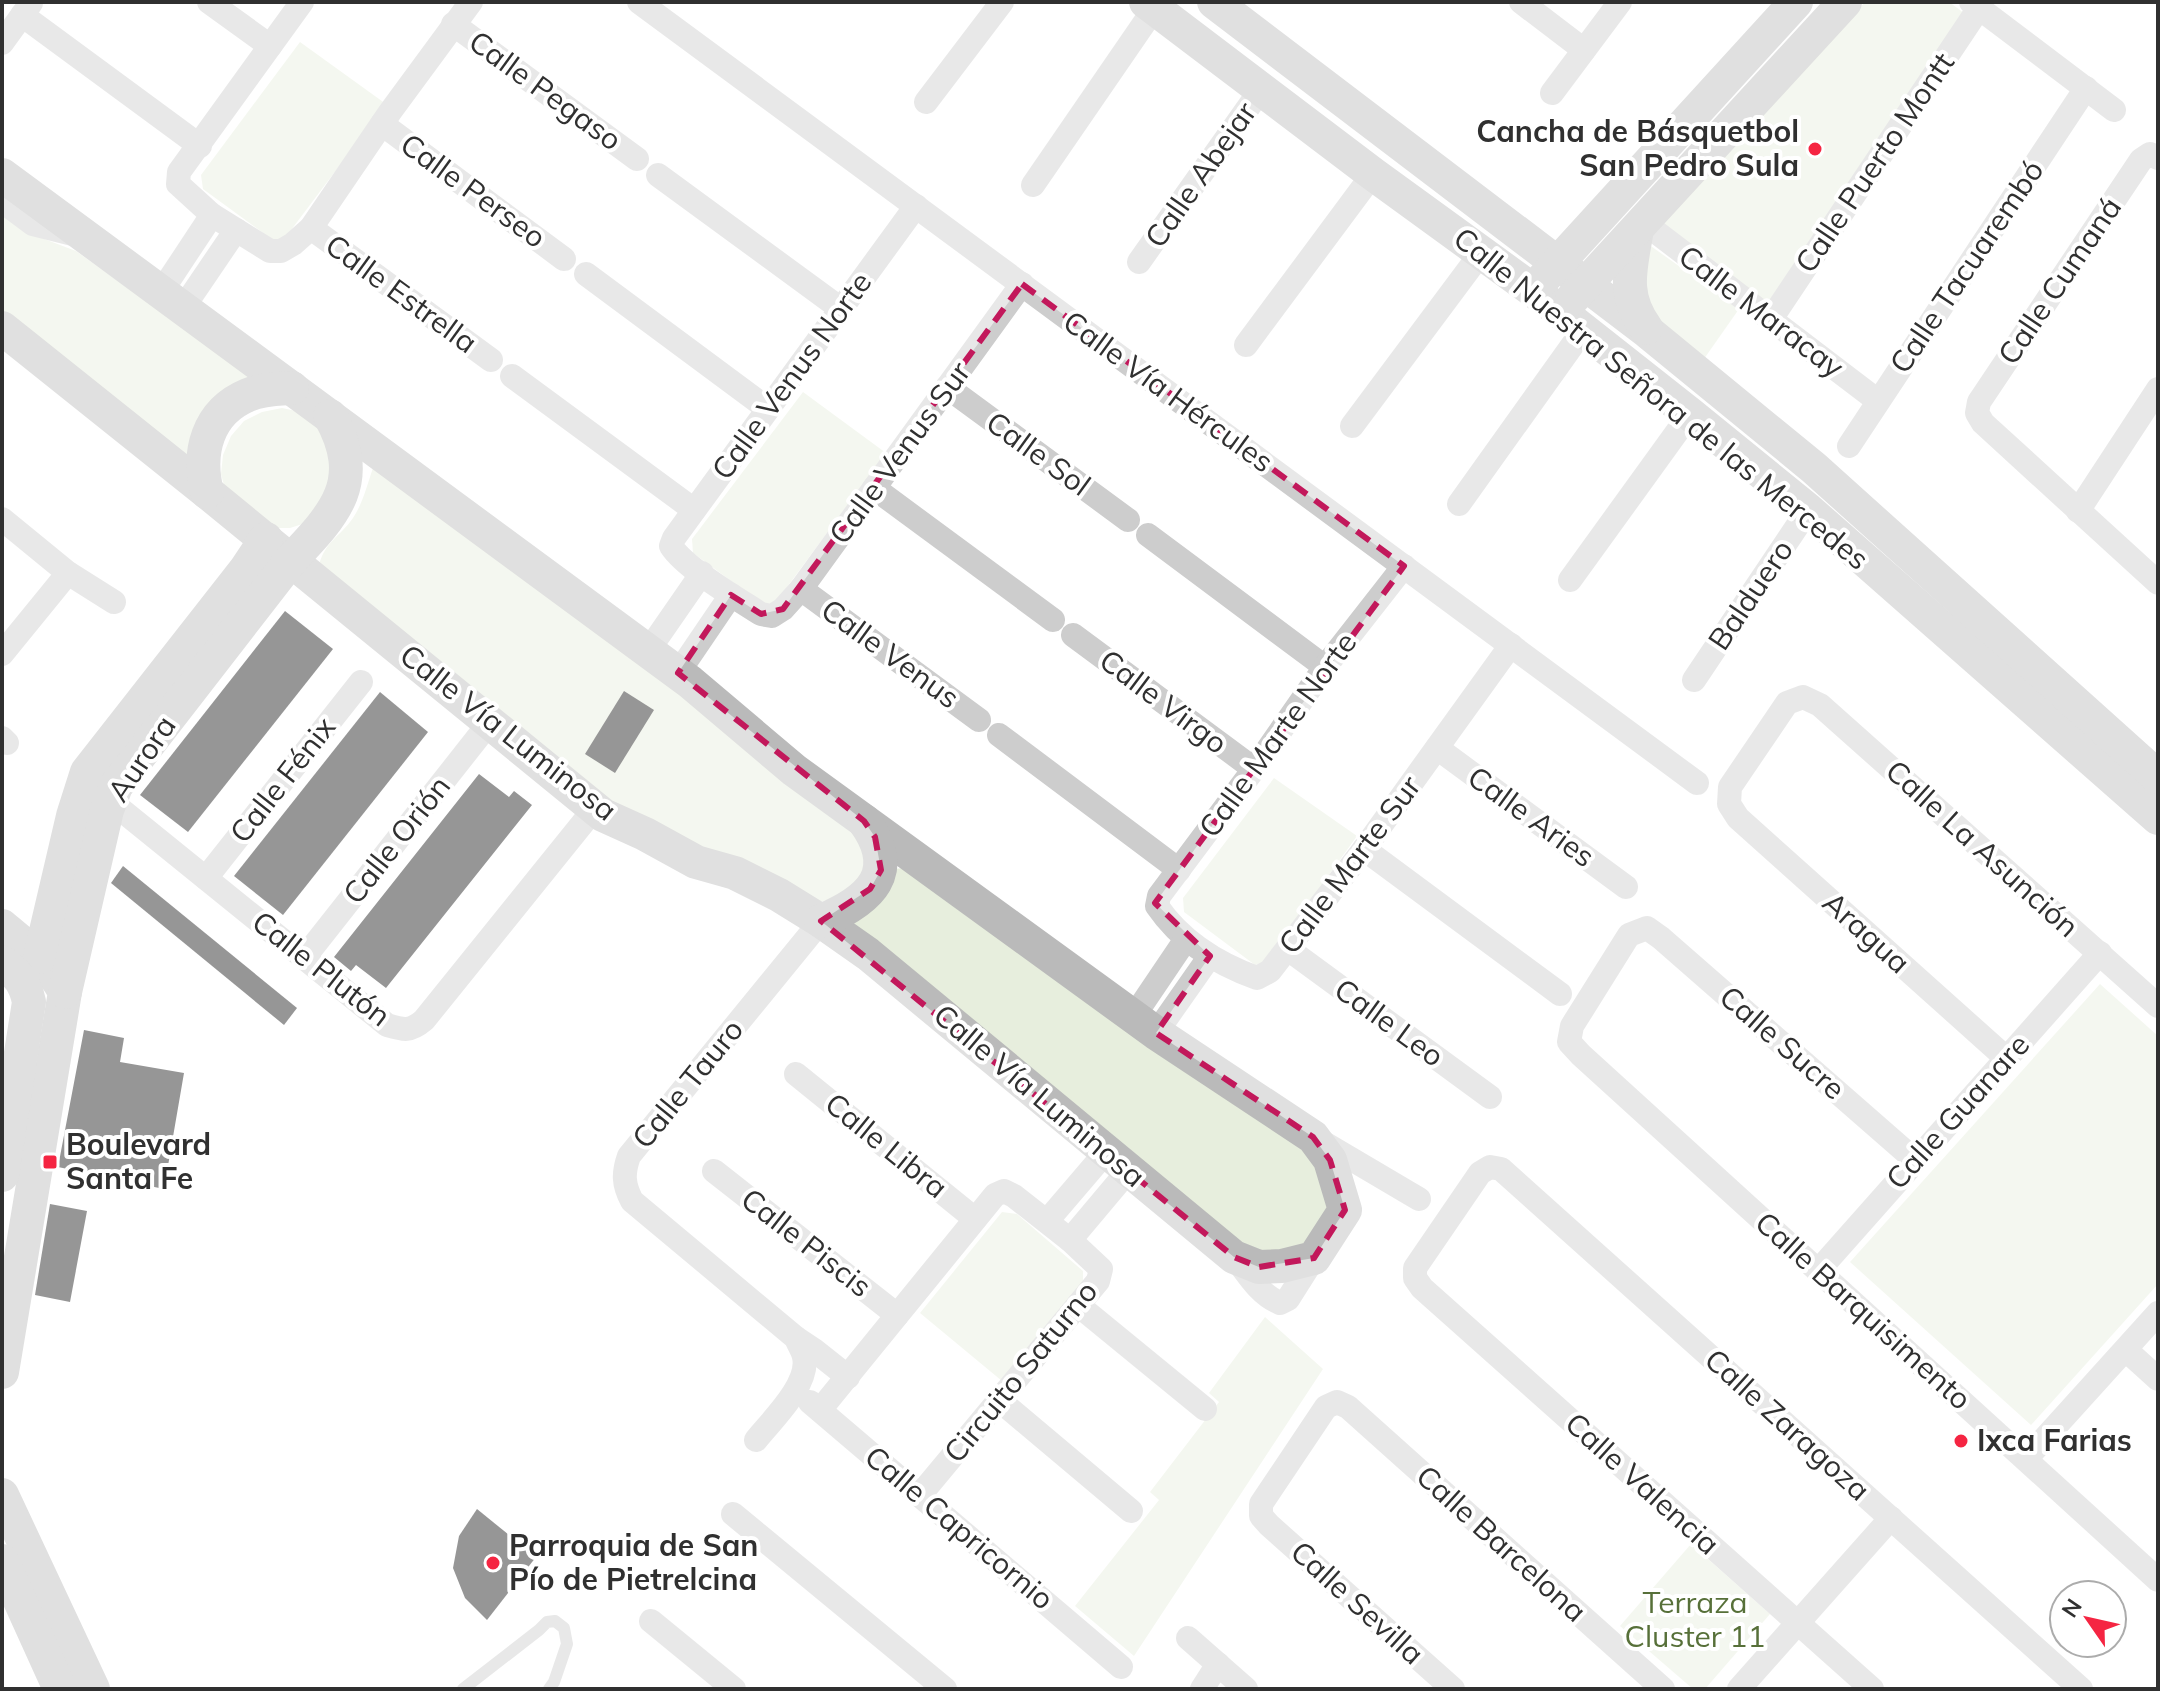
<svg xmlns="http://www.w3.org/2000/svg" width="2160" height="1691" viewBox="0 0 2160 1691" font-family="Mulish,sans-serif">
	<style>
		.green { fill: #e7eedd }
		.building { fill: #171717 }
		.lines { fill: none; stroke-linecap: round; stroke-linejoin: round }
		.lane { stroke: #cdcdcd; stroke-width: 12 }
		.street { stroke: #cdcdcd; stroke-width: 24 }
		.secondary { stroke: #bababa; stroke-width: 34 }
		.marked { fill: none; stroke: #c2185b; stroke-width: 6; stroke-dasharray: 16 10; stroke-linejoin: round }
		.poi-dot { fill: #f52542; stroke: #fff; stroke-width: 3 }
		.labels { text-anchor: middle; stroke-width: 8; stroke-linejoin: round; paint-order: stroke }
		.street-label { font-size: 30px; fill: #303030; stroke: #fff }
		.poi-label { font-size: 30px; font-weight: bold; fill: #303030; stroke: #fff; text-anchor: start }
		.park-label { font-size: 30px; fill: #577039; stroke: #fff }
	</style>
	<rect width="100%" height="100%" fill="#fff"/>
	<g class="green">
		<polygon points="1865,2 1949,2 1964,13 1766,306 1660,226"/>
		<polygon points="300,42 386,104 285,238 274,241 203,189 201,175"/>
		<polygon points="2,211 31,234 76,251 253,378 193,457 179,461 2,313"/>
		<polygon points="1648,244 1739,309 1699,366 1668,341 1642,293"/>
		<polygon points="803,392 886,453 776,602 764,605 693,553 692,539"/>
		<polygon points="282,408 301,412 319,421 341,475 309,522 290,528 270,528 226,493 221,474 223,455 231,436 244,421 262,412"/>
		<path d="M373,468L645,659L873,851L862,890L820,902L609,808L319,565C326,540 339,538 353,518C363,503 367,485 373,468Z"/>
		<polygon points="1274,778 1357,836 1267,961 1255,965 1184,912 1183,898"/>
		<polygon points="904,868 1316,1152 1332,1187 1320,1239 1255,1258 850,927 893,869"/>
		<polygon points="2100,984 2158,1036 2158,1284 2031,1425 1850,1262"/>
		<polygon points="1002,1212 1017,1214 1083,1271 1083,1284 1002,1381 920,1313"/>
		<polygon points="1265,1317 1323,1369 1134,1656 1075,1606 1159,1500 1150,1492 1219,1402 1209,1393"/>
		<polygon points="1691,1544 1770,1614 1705,1689 1693,1689 1620,1626"/>
	</g>
	<g class="building">
		<polygon points="285,611 333,649 188,832 140,795"/>
		<polygon points="624,691 654,710 615,773 585,754"/>
		<polygon points="380,692 428,732 283,915 234,876"/>
		<polygon points="479,774 509,797 514,791 532,805 386,988 356,965 351,971 334,957"/>
		<polygon points="123,866 297,1008 284,1025 111,883"/>
		<polygon points="84,1030 124,1038 120,1062 184,1073 164,1189 58,1167"/>
		<polygon points="50,1204 87,1211 70,1302 35,1295"/>
		<polygon points="477,1509 536,1557 487,1620 465,1598 453,1568 459,1536"/>
	</g>
	<g class="lines">
		<polyline class="lane" points="463,1689 539,1630 547,1622 555,1621 564,1628 567,1644 554,1682 549,1689"/>
		<g class="street">
			<polyline points="209,2 270,46"/>
			<polyline points="302,2 179,172 178,184 212,215 270,251 281,251 293,244 311,228 390,112 471,2"/>
			<polyline points="639,2 1697,783"/>
			<polyline points="1521,2 1584,50"/>
			<polyline points="1971,2 2114,110"/>
			<polyline points="22,15 200,146"/>
			<polyline points="453,24 637,159"/>
			<polyline points="2,43 31,3"/>
			<polyline points="1552,93 1620,2"/>
			<polyline points="926,102 1002,2"/>
			<polyline points="382,124 564,259"/>
			<polyline points="2158,158 2150,154 2141,160 1979,402 1977,413 1983,423 2158,583"/>
			<polyline points="658,175 841,309"/>
			<polyline points="1033,185 1154,9"/>
			<polyline points="2,201 33,224 73,234"/>
			<path d="M916,206L674,538L671,546C685,568 738,599 761,614L772,616L783,609L801,589L1022,284"/>
			<polyline points="1643,222 1878,401"/>
			<polyline points="311,228 491,360"/>
			<polyline points="1139,262 1262,88"/>
			<polyline points="586,274 768,409"/>
			<polyline points="161,292 212,215"/>
			<polyline points="183,308 236,230"/>
			<polyline points="1771,319 1979,8"/>
			<polyline points="1246,345 1373,174"/>
			<polyline points="512,376 694,510"/>
			<polyline points="947,387 1128,520"/>
			<polyline points="1352,426 1481,253"/>
			<polyline points="1849,446 2086,88"/>
			<polyline points="874,488 1053,620"/>
			<polyline points="1459,504 1584,329"/>
			<polyline points="2078,511 2158,389"/>
			<polyline points="2,519 68,573 114,602"/>
			<polyline points="1148,535 1325,667"/>
			<path d="M1404,566L1325,667L1254,769L1159,896L1157,906C1181,941 1218,964 1257,978L1270,971L1364,849L1511,645"/>
			<polyline points="1570,580 1690,414"/>
			<polyline points="801,589 979,720"/>
			<polyline points="1073,635 1254,769"/>
			<polyline points="648,651 702,573"/>
			<polyline points="2,654 68,573"/>
			<polyline points="678,673 731,595"/>
			<polyline points="1694,680 1808,510"/>
			<polyline points="999,735 1179,870"/>
			<polyline points="2,738 7,743"/>
			<polyline points="1437,748 1626,887"/>
			<path d="M98,791L387,1025C404,1030 410,1032 424,1020L595,808"/>
			<polyline points="1364,849 1560,994"/>
			<polyline points="206,878 361,682"/>
			<polyline points="1288,949 1490,1097"/>
			<polyline points="304,958 490,722"/>
			<polyline points="1134,1016 1186,939"/>
			<polyline points="1156,1033 1210,956"/>
			<polyline points="2006,1058 1738,818 1729,804 1730,787 1787,703 1803,697 1820,705 2158,1006"/>
			<polyline points="796,1074 975,1219"/>
			<polyline points="1319,1140 1419,1199"/>
			<polyline points="1915,1160 1661,938 1647,928 1629,935 1572,1026 1569,1042 1581,1055 2158,1580"/>
			<polyline points="714,1171 897,1315"/>
			<polyline points="1047,1221 1106,1152"/>
			<polyline points="1070,1240 1128,1171"/>
			<path d="M1236,1259C1248,1275 1260,1295 1280,1303L1288,1299L1314,1258"/>
			<polyline points="1818,1271 2100,953"/>
			<polyline points="1078,1305 1205,1409"/>
			<polyline points="796,1338 814,1350 848,1377"/>
			<polyline points="2126,1350 2158,1379"/>
			<polyline points="999,1400 1131,1511"/>
			<polyline points="810,1402 1121,1667"/>
			<polyline points="820,1410 995,1195 1004,1191 1014,1196 1070,1240 1101,1269 1098,1281 920,1495"/>
			<path d="M756,1440C772,1420 810,1384 804,1357C803,1351 798,1344 796,1338L632,1201C623,1184 623,1173 629,1156L821,921"/>
			<polyline points="2026,1459 2158,1313"/>
			<polyline points="733,1514 945,1689"/>
			<polyline points="651,1621 734,1689"/>
			<polyline points="1188,1638 1246,1689"/>
			<polyline points="1202,1689 1218,1664"/>
			<polyline points="1453,1689 1269,1525 1261,1516 1261,1504 1326,1407 1337,1402 1348,1407 1663,1689"/>
			<polyline points="1739,1689 1891,1518"/>
			<polyline points="1872,1689 1422,1288 1415,1278 1415,1268 1480,1173 1490,1167 1501,1169 2081,1689"/>
		</g>
		<g class="secondary">
			<polyline points="1146,2 1373,174 1534,291 1690,414 1808,510 2158,818"/>
			<polyline points="1214,2 1648,332 1814,468 2158,777"/>
			<polyline points="2,175 690,682 794,770 1156,1033 1313,1137 1330,1160 1345,1210 1314,1258 1282,1266 1259,1267 1234,1257 868,954 821,921 779,895 735,873 696,862 645,834 603,815 207,492 2,328"/>
			<path d="M1637,229C1631,267 1621,294 1646,328"/>
			<polyline points="1543,279 1796,2"/>
			<polyline points="1572,299 1845,2"/>
			<path d="M207,492C197,453 207,412 248,395C262,389 277,389 292,388"/>
			<path d="M821,921C871,900 901,872 864,821"/>
			<path d="M2,926C27,947 49,963 65,992L2,1372"/>
			<polyline points="40,957 73,816 87,772 246,569 266,539"/>
			<path d="M2,962C18,975 25,982 29,1002L2,1175"/>
			<path d="M65,992L107,810L116,786L291,560C336,513 366,481 330,416"/>
			<polyline points="2,1495 93,1689"/>
			<polyline points="2,1561 60,1689"/>
		</g>
	</g>
	<path d="M0 0H2160V1691H0ZM1022,284L1404,566L1155,903L1210,956L1156,1033L1313,1137L1330,1160L1345,1210L1314,1258L1259,1267L1234,1257L821,921L870,889L881,870L875,837L864,821L678,673L731,595L761,614L783,609Z" fill="#fff" fill-opacity=".55" fill-rule="evenodd"/>
	<path class="marked" d="M1022,284L1404,566L1155,903L1210,956L1156,1033L1313,1137L1330,1160L1345,1210L1314,1258L1259,1267L1234,1257L821,921L870,889L881,870L875,837L864,821L678,673L731,595L761,614L783,609Z"/>
	<g class="poi-dot">
		<circle cx="1815" cy="149" r="8"/>
		<rect x="42" y="1154" width="16" height="16" rx="4"/>
		<circle cx="1961" cy="1441" r="8"/>
		<circle cx="493" cy="1563" r="8"/>
	</g>
	<g class="labels">
		<g class="street-label">
			<text transform="translate(545 91) rotate(36)" y="10">Calle Pegaso</text>
			<text transform="translate(1875 163) rotate(-56)" y="10">Calle Puerto Montt</text>
			<text transform="translate(1201 175) rotate(-55)" y="10">Calle Abejar</text>
			<text transform="translate(473 191) rotate(36)" y="10">Calle Perseo</text>
			<text transform="translate(1967 267) rotate(-56)" y="10">Calle Tacuarembó</text>
			<text transform="translate(2060 281) rotate(-56)" y="10">Calle Cumaná</text>
			<text transform="translate(401 294) rotate(36)" y="10">Calle Estrella</text>
			<text transform="translate(1761 312) rotate(37)" y="10">Calle Maracay</text>
			<text transform="translate(792 376) rotate(-54)" y="10">Calle Venus Norte</text>
			<text transform="translate(1168 392) rotate(36)" y="10">Calle Vía Hércules</text>
			<text transform="translate(1661 399) rotate(39)" y="10">Calle Nuestra Señora de las Mercedes</text>
			<text transform="translate(900 453) rotate(-54)" y="10">Calle Venus Sur</text>
			<text transform="translate(1038 454) rotate(36)" y="10">Calle Sol</text>
			<text transform="translate(1751 595) rotate(-56)" y="10">Balduero</text>
			<text transform="translate(890 654) rotate(36)" y="10">Calle Venus</text>
			<text transform="translate(1163 702) rotate(37)" y="10">Calle Virgo</text>
			<text transform="translate(508 733) rotate(38)" y="10">Calle Vía Luminosa</text>
			<text transform="translate(1278 735) rotate(-54)" y="10">Calle Marte Norte</text>
			<text transform="translate(142 759) rotate(-56)" y="10">Aurora</text>
			<text transform="translate(283 780) rotate(-52)" y="10">Calle Fénix</text>
			<text transform="translate(1531 817) rotate(36)" y="10">Calle Aries</text>
			<text transform="translate(397 840) rotate(-52)" y="10">Calle Orión</text>
			<text transform="translate(1982 849) rotate(42)" y="10">Calle La Asunción</text>
			<text transform="translate(1350 865) rotate(-53)" y="10">Calle Marte Sur</text>
			<text transform="translate(1866 933) rotate(42)" y="10">Aragua</text>
			<text transform="translate(321 969) rotate(38)" y="10">Calle Plutón</text>
			<text transform="translate(1389 1023) rotate(36)" y="10">Calle Leo</text>
			<text transform="translate(1782 1043) rotate(41)" y="10">Calle Sucre</text>
			<text transform="translate(688 1084) rotate(-51)" y="10">Calle Tauro</text>
			<text transform="translate(1039 1096) rotate(40)" y="10">Calle Vía Luminosa</text>
			<text transform="translate(1958 1112) rotate(-48)" y="10">Calle Guanare</text>
			<text transform="translate(886 1146) rotate(39)" y="10">Calle Libra</text>
			<text transform="translate(806 1243) rotate(38)" y="10">Calle Piscis</text>
			<text transform="translate(1863 1311) rotate(42)" y="10">Calle Barquisimento</text>
			<text transform="translate(1021 1372) rotate(-51)" y="10">Circuito Saturno</text>
			<text transform="translate(1787 1425) rotate(42)" y="10">Calle Zaragoza</text>
			<text transform="translate(1642 1484) rotate(42)" y="10">Calle Valencia</text>
			<text transform="translate(959 1528) rotate(40)" y="10">Calle Capricornio</text>
			<text transform="translate(1501 1544) rotate(42)" y="10">Calle Barcelona</text>
			<text transform="translate(1357 1603) rotate(42)" y="10">Calle Sevilla</text>
		</g>
		<g class="poi-label">
			<text x="1799" y="142" text-anchor="end">Cancha de Básquetbol<tspan x="1799" dy="34">San Pedro Sula</tspan></text>
			<text x="66" y="1155">Boulevard<tspan x="66" dy="34">Santa Fe</tspan></text>
			<text x="1977" y="1451">Ixca Farias</text>
			<text x="509" y="1556">Parroquia de San<tspan x="509" dy="34">Pío de Pietrelcina</tspan></text>
		</g>
		<g class="park-label">
			<text x="1695" y="1613">Terraza<tspan x="1695" dy="34">Cluster 11</tspan></text>
		</g>
	</g>
	<rect width="2160" height="1691" fill="none" stroke="#303030" stroke-width="8"/>
	<g transform="translate(2088 1619) rotate(304)"><circle r="38" fill="#ffffff" stroke="#acacac" stroke-width="2"/>
	<path d="M0-6L14 30L0 20L-14 30Z" fill="#f52542"/>
	<text y="-12" font-size="22" font-weight="bold" text-anchor="middle" fill="#303030">N</text>
	</g>
</svg>
